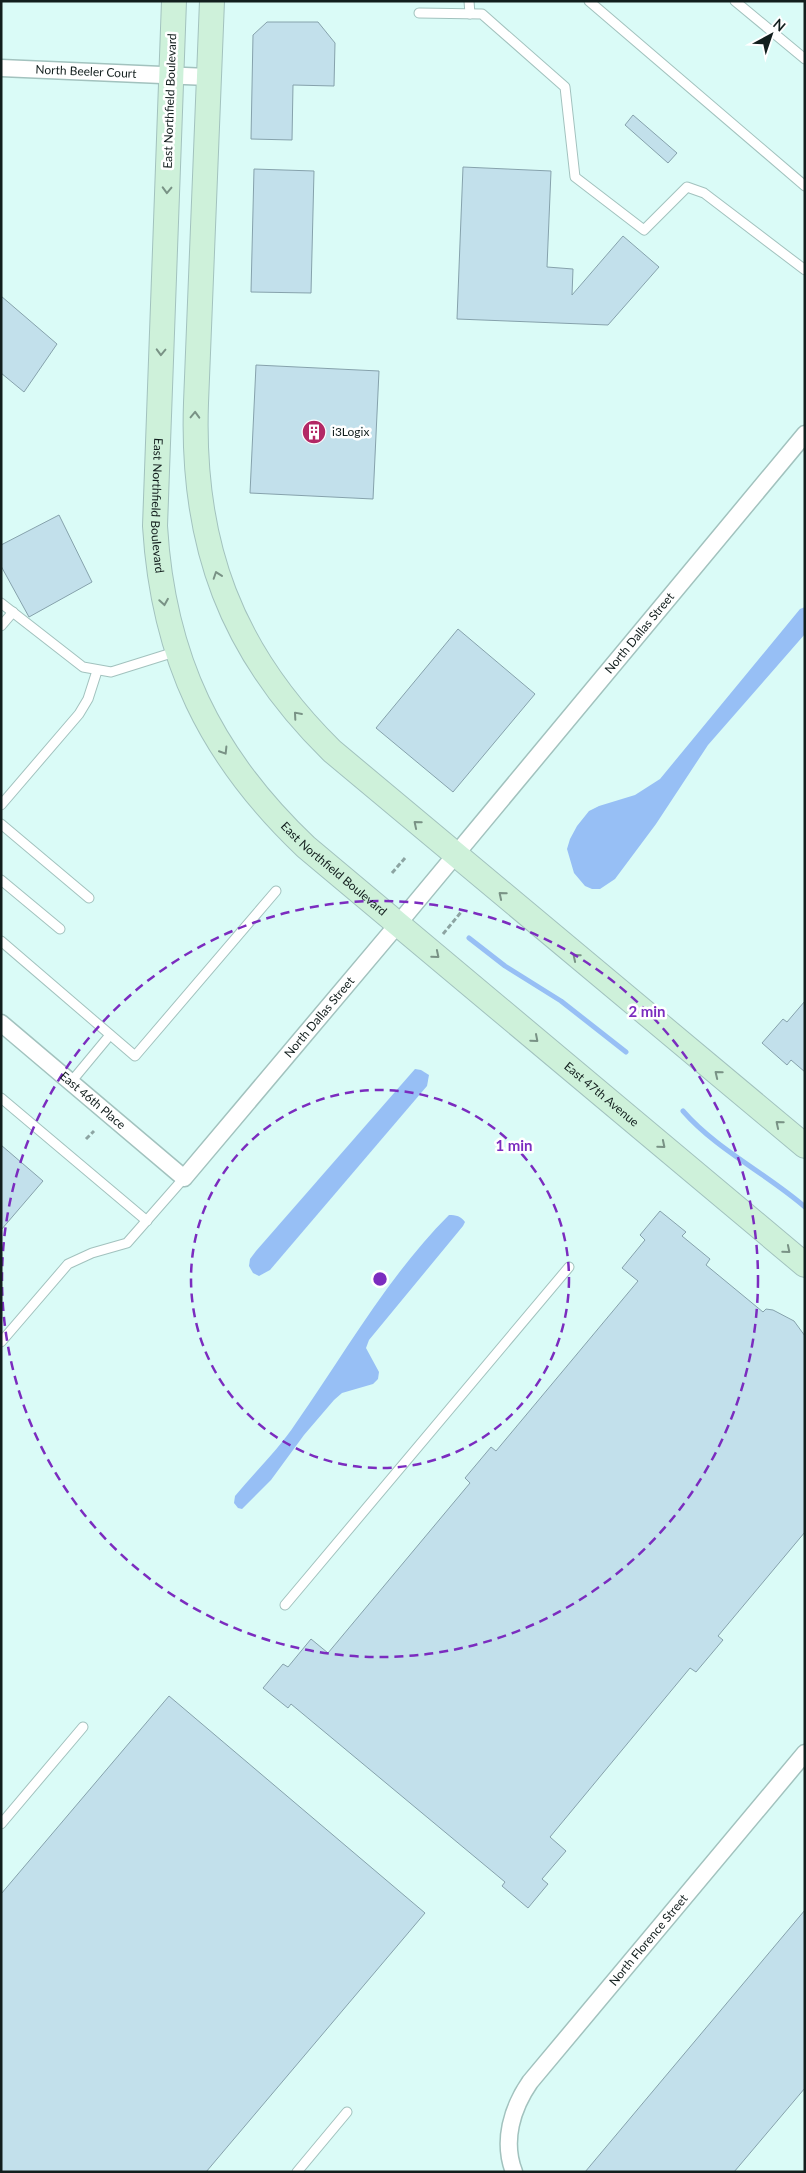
<svg xmlns="http://www.w3.org/2000/svg" width="806" height="2173" viewBox="0 0 806 2173" font-family="Lato,sans-serif">
	<style>
		.water { fill: #97bff5 }
		.lines { fill: none; stroke-linecap: round; stroke-linejoin: round }
		.stream { stroke: #97bff5; stroke-width: 5 }
		.building { fill: #c2e0eb; stroke: #86a2ac }
		.service-casing { stroke: #a2c2be; stroke-width: 11 }
		.minor-casing { stroke: #a2c2be; stroke-width: 19 }
		.secondary-casing { stroke: #a2c2be; stroke-width: 26 }
		.path { stroke: #8ca4a2; stroke-width: 3; stroke-dasharray: 5 2.5; stroke-linecap: butt }
		.service { stroke: #fff; stroke-width: 9 }
		.minor { stroke: #fff; stroke-width: 16 }
		.secondary { stroke: #cef1da; stroke-width: 24 }
		.oneway { stroke: #799285 }
		.ring { fill: none; stroke: #7b2cbf; stroke-width: 2.5; stroke-dasharray: 9 6 }
		.labels { text-anchor: middle; stroke-width: 5; stroke-linejoin: round; paint-order: stroke }
		.street-label { font-size: 12px; fill: #121e1d; stroke: #fff }
		.poi-label { font-size: 12px; fill: #121e1d; stroke: #fff; text-anchor: start }
		.centre { fill: #7b2cbf; stroke: #fff; stroke-width: 2.5 }
		.ring-label { font-size: 15px; text-anchor: middle; font-weight: bold; fill: #7b2cbf; stroke: #fff; stroke-width: 5; stroke-linejoin: round; paint-order: stroke }
	</style>
	<rect width="100%" height="100%" fill="#dafbf7"/>
	<g class="water">
		<polygon points="805,607 805,634 708,745 656,824 615,879 600,889 592,889 585,886 574,873 567,849 570,839 577,826 589,811 599,806 635,795 660,779 800,609"/>
		<polygon points="415,1069 421,1070 429,1075 427,1086 270,1270 259,1276 253,1273 249,1266 250,1259 256,1251"/>
		<path d="M449,1215C456,1215 461,1216 465,1222L463,1226L369,1340L366,1348L379,1372L378,1379L373,1384L342,1393L334,1400L304,1435L271,1480L242,1509L238,1508L234,1503L235,1496C255,1472 279,1449 296,1423C345,1353 388,1276 449,1215Z"/>
	</g>
	<g class="lines">
		<g class="stream">
			<polyline points="469,938 505,966 561,1001 626,1052"/>
			<path d="M683,1111C717,1150 766,1173 805,1207"/>
		</g>
	</g>
	<g class="building">
		<polygon points="267,22 318,22 335,43 334,86 293,85 292,140 251,139 253,35"/>
		<polygon points="633,115 677,153 668,163 625,125"/>
		<polygon points="463,167 551,171 547,267 573,269 572,295 623,236 659,267 608,325 457,319"/>
		<polygon points="254,169 314,171 311,293 251,292"/>
		<polygon points="1,296 57,344 24,392 1,373"/>
		<polygon points="256,365 379,371 373,499 250,493"/>
		<polygon points="59,515 92,582 29,617 1,566 1,545"/>
		<polygon points="458,629 535,694 453,792 376,728"/>
		<polygon points="805,1001 805,1072 791,1060 787,1065 762,1043 783,1019 787,1022"/>
		<polygon points="1,1145 43,1181 1,1230"/>
		<polygon points="660,1211 686,1232 682,1236 710,1259 706,1265 763,1312 766,1309 773,1310 794,1321 805,1336 805,1532 718,1636 723,1640 696,1672 690,1668 550,1837 566,1851 542,1879 548,1884 528,1908 502,1886 505,1882 291,1704 288,1708 263,1688 283,1664 288,1667 311,1639 328,1653 470,1483 465,1478 491,1447 496,1451 638,1281 622,1268 645,1240 640,1235"/>
		<polygon points="169,1696 425,1913 206,2172 1,2172 1,1894"/>
		<polygon points="805,1910 805,2088 734,2172 585,2172"/>
	</g>
	<g class="lines">
		<g class="service-casing">
			<g id="service">
				<polyline points="469,1 470,14"/>
				<polyline points="589,1 805,186"/>
				<polyline points="735,1 805,59"/>
				<polyline points="419,13 482,14 565,87 575,177 644,230 687,187 704,193 805,270"/>
				<polyline points="1,603 83,667 111,672 178,651"/>
				<polyline points="1,626 13,612"/>
				<polyline points="1,805 79,714 88,699 97,671"/>
				<polyline points="1,824 89,898"/>
				<polyline points="1,880 60,929"/>
				<polyline points="1,941 135,1056 276,891"/>
				<polyline points="71,1082 110,1035"/>
				<polyline points="1,1098 147,1221"/>
				<polyline points="1,1342 68,1264 92,1253 127,1243 184,1178"/>
				<polyline points="285,1605 569,1267"/>
				<polyline points="1,1824 83,1727"/>
				<polyline points="297,2172 347,2112"/>
			</g>
		</g>
		<g class="minor-casing">
			<g id="minor">
				<path id="s1" d="M1,68L208,77"/>
				<path id="s2" d="M1,1023L184,1178L398,924L805,434"/>
				<path id="s3" d="M514,2172C502,2141 512,2108 530,2082L805,1753"/>
			</g>
		</g>
		<g class="secondary-casing">
			<g id="secondary">
				<path id="s4" d="M174,1L155,526C163,658 210,756 306,847L805,1265"/>
				<path d="M212,1L196,403C191,544 231,652 332,751L805,1146"/>
			</g>
		</g>
		<g class="path">
			<polyline points="392,873 405,858"/>
			<polyline points="443,934 462,911"/>
			<polyline points="86,1139 94,1131"/>
		</g>
		<use href="#service" class="service"/>
		<use href="#minor" class="minor"/>
		<use href="#secondary" class="secondary"/>
	</g>
	<defs><path id="oneway-chevron" d="M-2-3.5L2.5 0L-2 3.5" fill="none" stroke-width="1.6" stroke-linecap="round" stroke-linejoin="round" transform="scale(1.25)"/></defs>
	<g class="oneway">
		<use href="#oneway-chevron" transform="translate(167 190) rotate(92)"/>
		<use href="#oneway-chevron" transform="translate(161 352) rotate(92)"/>
		<use href="#oneway-chevron" transform="translate(195 415) rotate(-88)"/>
		<use href="#oneway-chevron" transform="translate(217 575) rotate(-109)"/>
		<use href="#oneway-chevron" transform="translate(164 602) rotate(81)"/>
		<use href="#oneway-chevron" transform="translate(297 715) rotate(-131)"/>
		<use href="#oneway-chevron" transform="translate(224 751) rotate(58)"/>
		<use href="#oneway-chevron" transform="translate(417 824) rotate(-140)"/>
		<use href="#oneway-chevron" transform="translate(502 895) rotate(-140)"/>
		<use href="#oneway-chevron" transform="translate(436 955) rotate(40)"/>
		<use href="#oneway-chevron" transform="translate(576 957) rotate(-140)"/>
		<use href="#oneway-chevron" transform="translate(535 1039) rotate(41)"/>
		<use href="#oneway-chevron" transform="translate(718 1074) rotate(-141)"/>
		<use href="#oneway-chevron" transform="translate(779 1124) rotate(-140)"/>
		<use href="#oneway-chevron" transform="translate(662 1145) rotate(40)"/>
		<use href="#oneway-chevron" transform="translate(787 1250) rotate(40)"/>
	</g>
	<g class="ring">
		<circle cx="380" cy="1279" r="189"/>
		<circle cx="380" cy="1279" r="378"/>
	</g>
	<defs>
		<g id="building-disc" transform="scale(1.25)"><circle r="9.5" fill="#b32865" stroke="#fff"/><path d="M-4-6H4V6H1V3H-1V6H-4ZM-2.5-4.3h1.7v1.8h-1.7ZM.8-4.3h1.7v1.8H.8ZM-2.5-1h1.7V.8h-1.7ZM.8-1h1.7V.8H.8Z" fill="#fff"/></g>
	</defs>
	<g fill-rule="evenodd">
		<use href="#building-disc" x="314" y="432"/>
	</g>
	<g class="labels">
		<g class="street-label">
			<text dy="4" stroke="none"><textPath href="#s1" startOffset="85">North Beeler Court</textPath></text>
			<text transform="translate(170 101) rotate(-88)" y="4">East Northfield Boulevard</text>
			<text dy="4" stroke="none"><textPath href="#s4" startOffset="505">East Northfield Boulevard</textPath></text>
			<text dy="4" stroke="none"><textPath href="#s2" startOffset="950">North Dallas Street</textPath></text>
			<text dy="4" stroke="none"><textPath href="#s4" startOffset="925">East Northfield Boulevard</textPath></text>
			<text dy="4" stroke="none"><textPath href="#s2" startOffset="450">North Dallas Street</textPath></text>
			<text dy="4" stroke="none"><textPath href="#s4" startOffset="1275">East 47th Avenue</textPath></text>
			<text dy="4" stroke="none"><textPath href="#s2" startOffset="120">East 46th Place</textPath></text>
			<text dy="4" stroke="none"><textPath href="#s3" startOffset="280">North Florence Street</textPath></text>
		</g>
		<g class="poi-label">
			<text x="332" y="436">i3Logix</text>
		</g>
	</g>
	<circle cx="380" cy="1279" r="8" class="centre"/>
	<g class="ring-label">
		<text x="647" y="1017">2 min</text>
		<text x="514" y="1151">1 min</text>
	</g>
	<rect width="806" height="2173" fill="none" stroke="#121e1d" stroke-width="5"/>
	<g transform="translate(771 35) rotate(40)" stroke="#ffffff" stroke-width="4" paint-order="stroke">
	<path d="M0-4L9 19L0 12L-9 19Z" fill="#121e1d"/>
	<text y="-8" font-size="14" font-weight="bold" text-anchor="middle" fill="#121e1d">N</text>
	</g>
</svg>
